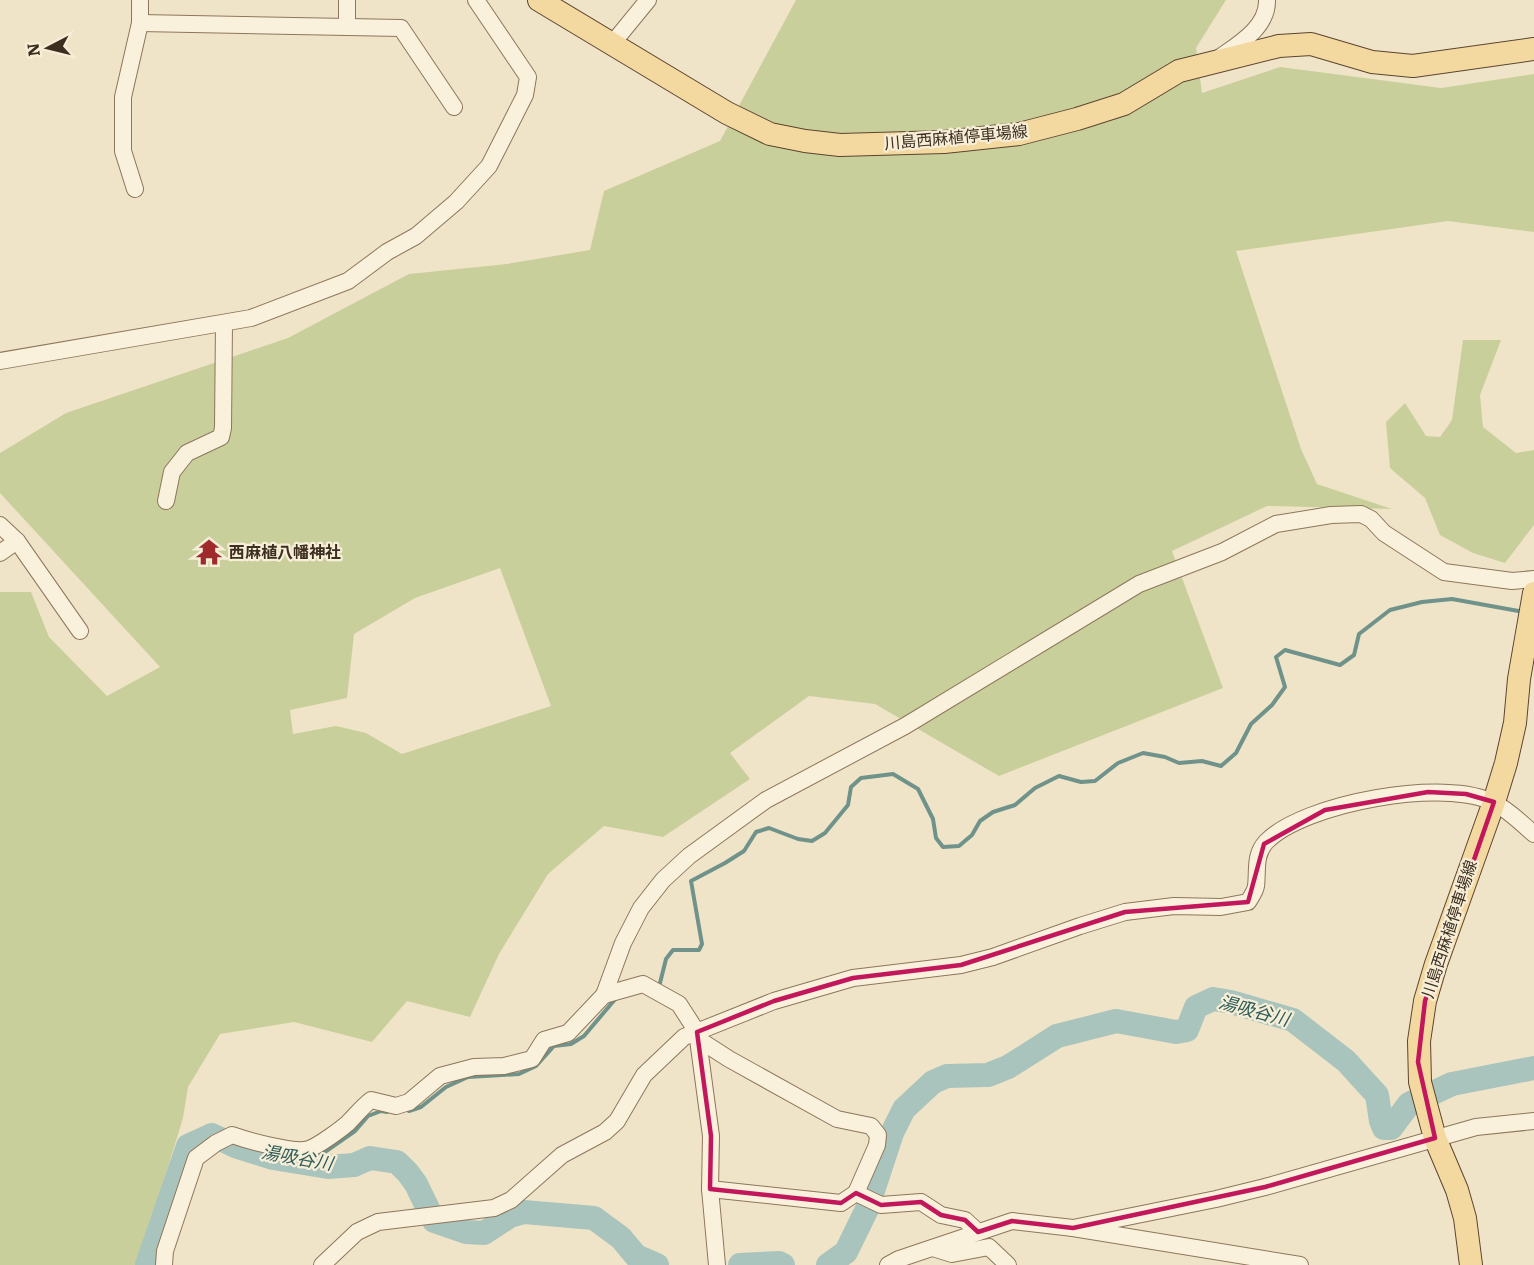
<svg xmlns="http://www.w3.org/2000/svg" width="1534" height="1265" viewBox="0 0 1534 1265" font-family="Literata,'Noto Sans JP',serif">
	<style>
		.green { fill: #c9cf9b; fill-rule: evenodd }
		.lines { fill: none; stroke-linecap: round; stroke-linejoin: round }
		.stream { stroke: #6f938a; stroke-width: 4 }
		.river { stroke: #a9c4bc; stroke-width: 24 }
		.minor-casing { stroke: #8d765c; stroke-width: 18 }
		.major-casing { stroke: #5b4430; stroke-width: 24 }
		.minor { stroke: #faf1dc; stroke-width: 16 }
		.major { stroke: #f3d9a0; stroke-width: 22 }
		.marked { fill: none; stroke: #c2185b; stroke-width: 4.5; stroke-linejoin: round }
		.labels { text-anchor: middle; stroke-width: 4.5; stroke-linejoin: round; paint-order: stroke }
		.street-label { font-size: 16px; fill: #3d2e20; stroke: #f7eed8 }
		.poi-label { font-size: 16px; font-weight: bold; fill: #3d2e20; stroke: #f7eed8; text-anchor: start }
		.water-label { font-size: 18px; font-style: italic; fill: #2f5d5a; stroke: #f7eed8 }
	</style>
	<rect width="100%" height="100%" fill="#f0e4c8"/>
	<g class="green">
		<path d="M796,0H1226L1196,48L1202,93L1280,67L1441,88L1534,74V232L1448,221L1236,251L1301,449L1317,484L1392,509L1267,506L1172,551L1223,688L999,776L875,704L809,696L730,753L750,779L663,837L604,826L548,874L499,954L470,1017L407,1001L372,1042L294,1022L220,1034L188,1087L183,1118L138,1265H0V592H31L49,637L107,696L160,667L0,493V453L66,413L288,338L409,274L507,264L590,250L604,191L720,141ZM500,568L551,706L402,754L366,733L336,726L293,734L290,710L347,698L354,634L415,598Z"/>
		<polygon points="1463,340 1501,340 1480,395 1483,427 1516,453 1534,450 1534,525 1505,563 1473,553 1440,535 1425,498 1390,468 1386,422 1405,403 1426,436 1440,437 1452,420"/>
	</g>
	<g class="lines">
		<g class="stream">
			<polyline points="660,983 666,959 673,950 699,950 702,944 691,881 725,863 744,851 756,832 769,828 798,839 812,841 825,833 848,805 851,787 861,778 893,774 918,789 933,819 936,838 943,847 959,846 972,835 980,821 993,812 1015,805 1035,788 1059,776 1081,782 1095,781 1118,763 1143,753 1165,757 1179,763 1202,761 1221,766 1236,753 1251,724 1272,705 1285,687 1276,657 1285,650 1340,665 1354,655 1359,634 1390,610 1422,602 1452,599 1524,612"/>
			<polyline points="409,1111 421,1107 446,1087 468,1077 519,1074 536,1066 554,1046 571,1044 584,1036 617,997"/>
			<polyline points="309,1163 355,1131 368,1116 381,1111 387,1112"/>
		</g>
		<g class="river">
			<polyline points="147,1265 188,1146 212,1135 235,1146 273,1158 328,1167 354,1165 370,1158 397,1162 408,1173 416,1184 434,1221 466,1232 484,1233 510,1216 524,1212 594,1218 621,1238 636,1256 657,1265"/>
			<polyline points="740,1265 779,1263 783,1265"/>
			<polyline points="828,1265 846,1252 867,1209 892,1133 904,1109 933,1082 947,1076 988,1075 1008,1067 1057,1036 1116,1021 1176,1032 1187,1030 1196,1007 1213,999 1231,1002 1293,1020 1346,1061 1377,1095 1381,1121 1384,1128 1391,1128 1409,1104 1452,1084 1534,1068"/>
		</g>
		<g class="minor-casing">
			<g id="minor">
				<polyline points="347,0 347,27"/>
				<polyline points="140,23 401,28 454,107"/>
				<polyline points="612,44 648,0"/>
				<path d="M1219,58C1239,44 1268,27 1267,0"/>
				<polyline points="135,189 123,151 123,97 140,23 140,0"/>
				<polyline points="0,361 251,318 348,281 387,252 416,236 456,202 489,166 525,95 528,77 476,0"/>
				<polyline points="166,501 172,472 187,453 221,437 223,428 224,323"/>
				<polyline points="0,525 17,541 80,631"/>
				<polyline points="0,553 17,541"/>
				<polyline points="604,995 643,984 679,1004 697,1032 711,1136 710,1189 717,1265"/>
				<polyline points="698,1039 729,1059 837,1119 871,1126 878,1135 877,1145 856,1193"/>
				<polyline points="710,1189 841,1203 856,1193 881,1205 921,1202 941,1215 965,1220 978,1232"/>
				<polyline points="1073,1228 1216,1199 1265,1187 1476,1127 1534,1121"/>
				<polyline points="933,1248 952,1254 989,1247 1008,1265"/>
				<path d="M164,1265L165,1251L196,1158L216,1143L232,1135C246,1140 296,1154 309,1149C318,1146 340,1130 348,1123C356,1115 362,1107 371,1100L396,1106L409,1102L440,1076L474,1067L504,1066L532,1059L544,1040L568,1033L604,995L623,943L641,908L663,880L689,856L766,800L905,726L1139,584L1222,552L1276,524L1331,515L1361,514L1371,519L1384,533L1444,572L1512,581L1534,579"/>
				<path d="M322,1265L357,1232L378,1222L494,1208L511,1200L562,1155L605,1132L617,1121L644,1075L684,1037L774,1001L853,978L961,965L993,957L1080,926L1125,912L1174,906L1221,907L1248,902C1251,897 1255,892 1256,886C1258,871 1254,855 1266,842C1303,803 1447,777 1494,803C1509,810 1522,824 1534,834"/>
				<polyline points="888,1265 899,1259 1012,1221 1073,1228 1300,1265"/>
			</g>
		</g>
		<g class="major-casing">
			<g id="major">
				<polyline points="539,0 727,113 770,134 805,141 840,145 944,142 1019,134 1077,119 1124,104 1179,71 1279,46 1311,44 1372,62 1413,66 1534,49"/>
				<polyline points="1471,1265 1465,1218 1457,1190 1435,1138 1420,1082 1419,1041 1425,1001 1436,964 1494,802 1506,763 1515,723 1519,679 1534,593"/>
			</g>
		</g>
		<use href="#minor" class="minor"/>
		<use href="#major" class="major"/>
	</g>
	<path class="marked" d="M1428,792L1466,794L1494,802L1425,1001L1418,1062L1435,1138L1265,1187L1073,1228L1012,1221L978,1232L965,1220L941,1215L921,1202L881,1205L856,1193L841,1203L710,1189L711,1136L697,1032L774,1001L853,978L961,965L1125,912L1248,902L1264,844L1325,810Z"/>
	<defs>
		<g id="temple-bare" transform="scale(2.07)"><path d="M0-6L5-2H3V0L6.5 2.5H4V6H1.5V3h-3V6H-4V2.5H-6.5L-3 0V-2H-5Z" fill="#9e2a2b" stroke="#f7eed8" stroke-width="2.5" paint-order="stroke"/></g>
	</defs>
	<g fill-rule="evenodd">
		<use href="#temple-bare" x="209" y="552"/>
	</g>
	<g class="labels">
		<g class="street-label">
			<text transform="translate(956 137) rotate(-5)" y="6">川島西麻植停車場線</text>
			<text transform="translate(1449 929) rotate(-72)" y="6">川島西麻植停車場線</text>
		</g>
		<g class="poi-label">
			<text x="229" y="558">西麻植八幡神社</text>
		</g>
		<g class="water-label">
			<text transform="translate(1254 1011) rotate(15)" y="6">湯吸谷川</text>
			<text transform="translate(297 1158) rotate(10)" y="6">湯吸谷川</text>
		</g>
	</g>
	<g transform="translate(48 48) rotate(263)" stroke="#f7eed8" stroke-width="4.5" paint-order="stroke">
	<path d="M0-4.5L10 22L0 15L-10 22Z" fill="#3d2e20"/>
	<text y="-9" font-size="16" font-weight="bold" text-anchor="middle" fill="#3d2e20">N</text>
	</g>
</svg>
